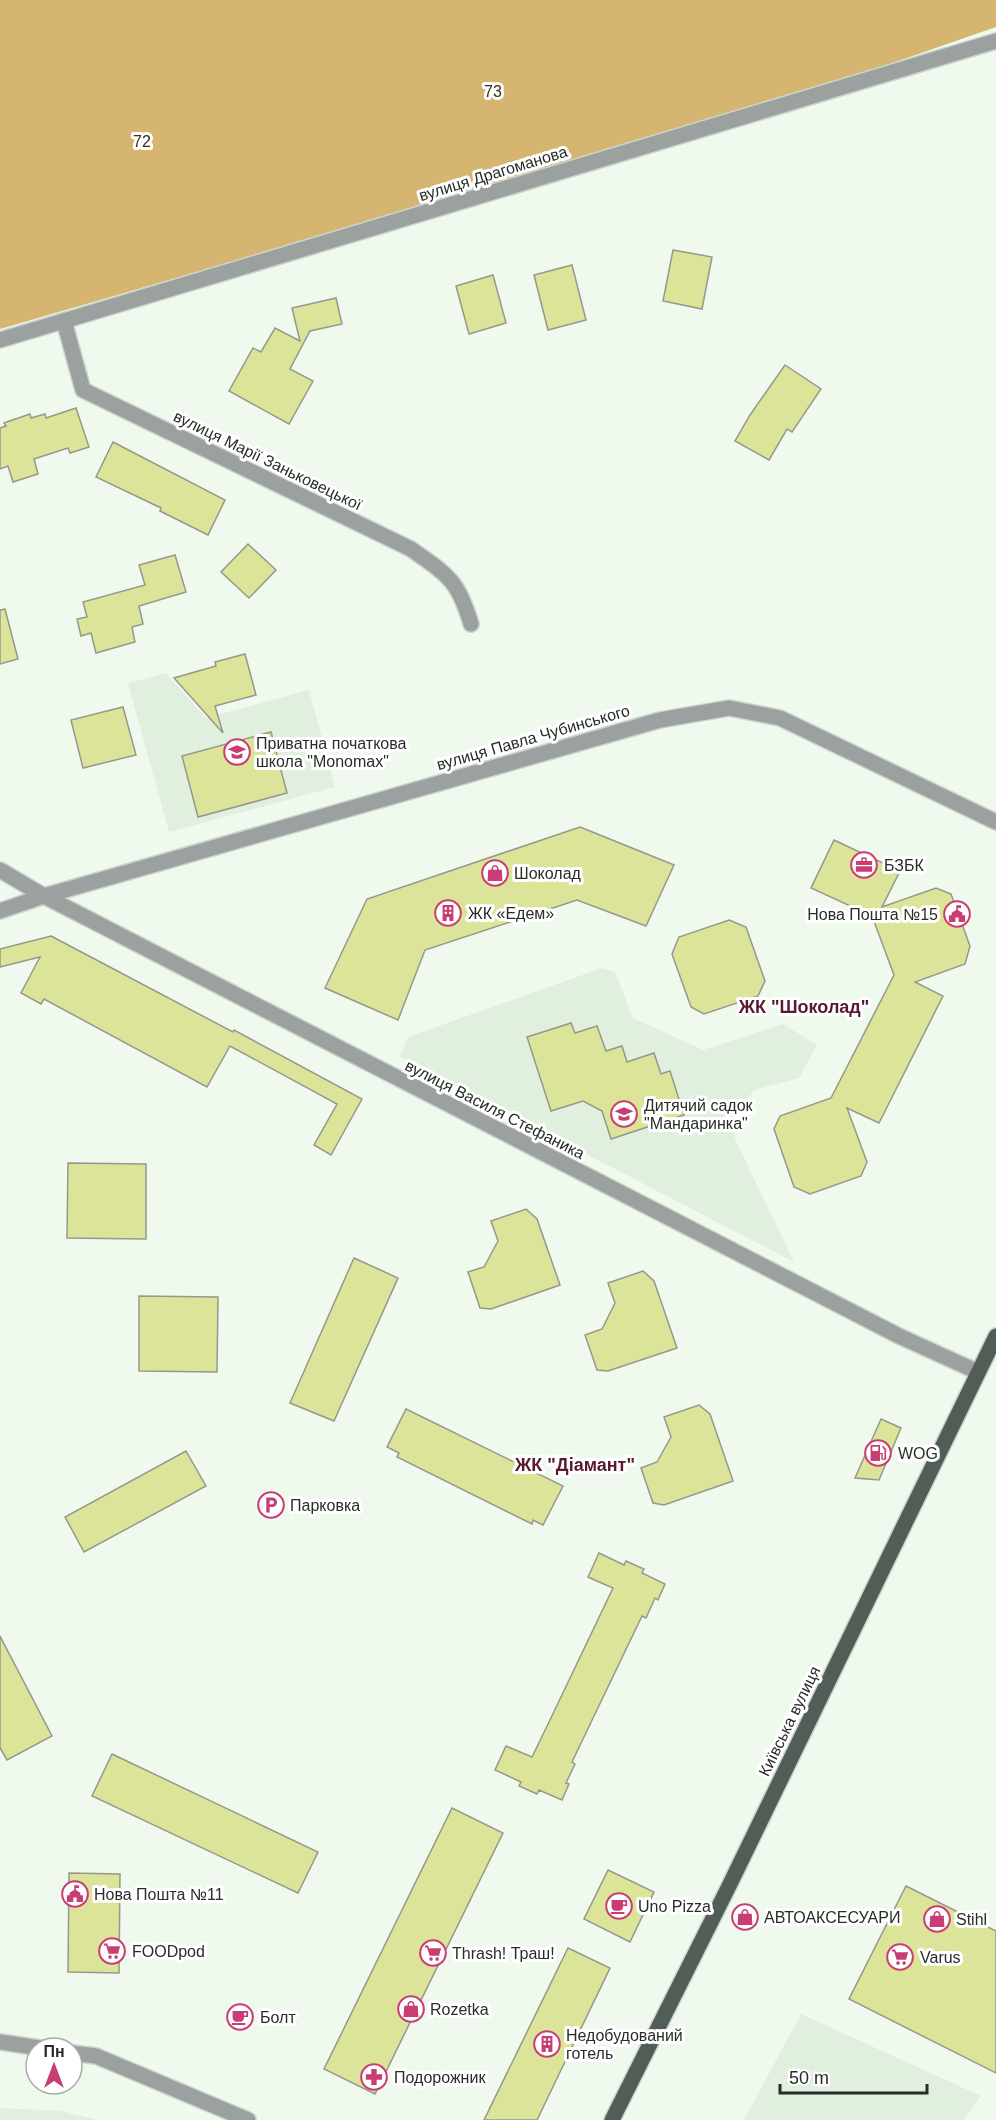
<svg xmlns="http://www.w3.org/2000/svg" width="996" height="2120" viewBox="0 0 996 2120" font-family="Arial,sans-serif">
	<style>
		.built { fill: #e1efde }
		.forest { fill: #d5b56f }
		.building { fill: #dce499; stroke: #96988c; stroke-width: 1.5 }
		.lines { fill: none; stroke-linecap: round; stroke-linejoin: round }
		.minor-casing { stroke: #cbd4cb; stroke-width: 18 }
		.major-casing { stroke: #cbd4cb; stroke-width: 18 }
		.minor { stroke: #9ba19f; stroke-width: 15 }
		.major { stroke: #525d58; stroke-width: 15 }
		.labels { text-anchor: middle; stroke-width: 6; stroke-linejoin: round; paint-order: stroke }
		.park-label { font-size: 16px; fill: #3b2d0d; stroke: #fff }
		.street-label { font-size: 16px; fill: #292d29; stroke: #fff }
		.poi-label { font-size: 16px; fill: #292d29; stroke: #fff; text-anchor: start }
		.neighbourhood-label { font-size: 18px; font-weight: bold; fill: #5b1831; stroke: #fff }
	</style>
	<rect width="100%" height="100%" fill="#eff9ee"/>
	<g class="built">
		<polygon points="166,673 206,718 309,690 335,787 169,832 128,683"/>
		<polygon points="602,968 615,972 633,1018 703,1050 783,1024 817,1045 799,1078 755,1090 741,1106 735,1123 735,1139 794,1262 400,1057 408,1037"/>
		<polygon points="801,2014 981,2096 964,2120 744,2120"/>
		<polygon points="0,2108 61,2111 98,2120 0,2120"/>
	</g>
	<polygon class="forest" points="0,0 996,0 996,27 769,106 0,329"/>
	<g class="building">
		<polygon points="673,250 712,257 702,309 663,301"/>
		<polygon points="572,265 586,320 548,330 534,275"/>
		<polygon points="493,275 506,323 469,334 456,286"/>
		<polygon points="336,298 342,324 310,331 290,369 313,381 289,424 229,391 253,348 261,352 275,328 300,341 292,308"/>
		<polygon points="785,365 821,389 792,432 787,429 769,460 735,441 750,415"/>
		<polygon points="76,408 89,447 70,453 68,448 34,459 38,474 13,482 8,466 0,469 0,428 6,426 4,423 30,414 31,418 45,414 46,418"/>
		<polygon points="113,442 225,500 208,535 160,511 161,508 96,477"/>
		<polygon points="248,544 276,570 249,598 221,572"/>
		<polygon points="175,555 186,592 139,606 143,624 132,627 135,642 96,653 91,633 81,636 77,619 87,617 83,602 145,585 139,565"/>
		<polygon points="5,609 18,659 0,664 0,610"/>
		<polygon points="245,654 256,695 215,706 223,733 174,678 216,666 215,662"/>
		<polygon points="123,707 136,755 83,768 71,720"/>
		<polygon points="271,732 287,793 198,817 182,756"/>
		<polygon points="580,827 674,865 646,926 577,900 425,950 398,1020 325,988 367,899"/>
		<polygon points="834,840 900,871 882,907 936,888 951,894 970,946 965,964 915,982 943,996 879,1123 847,1108 867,1162 861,1176 810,1194 794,1187 774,1129 780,1116 831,1098 894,975 872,916 811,888"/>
		<polygon points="729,920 746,927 765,981 758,996 704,1014 691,1007 672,954 679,937"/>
		<polygon points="51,936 233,1032 234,1030 362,1099 331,1155 314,1145 337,1104 230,1046 207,1087 44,999 41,1004 21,993 40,957 0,967 0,949"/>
		<polygon points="571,1023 575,1033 597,1026 606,1051 622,1046 627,1062 654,1053 661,1074 670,1071 684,1115 611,1139 602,1111 583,1101 551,1111 527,1037"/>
		<polygon points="68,1163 146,1164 146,1239 67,1238"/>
		<polygon points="526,1209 537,1219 560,1285 491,1309 480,1308 468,1272 484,1267 498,1241 491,1221"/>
		<polygon points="354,1258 398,1278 334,1421 290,1403"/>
		<polygon points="643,1271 654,1281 677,1348 608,1371 597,1370 585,1335 602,1329 615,1303 608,1283"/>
		<polygon points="139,1296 218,1297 217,1372 139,1371"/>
		<polygon points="699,1405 710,1414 733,1481 664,1505 653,1503 641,1468 657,1462 671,1437 664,1417"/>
		<polygon points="406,1409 563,1486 543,1525 533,1520 532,1524 397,1457 399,1453 387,1447"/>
		<polygon points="881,1419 901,1428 879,1480 855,1478"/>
		<polygon points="186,1451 206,1486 84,1552 65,1517"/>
		<polygon points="599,1553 624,1565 626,1561 644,1569 642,1573 665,1584 658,1600 655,1598 646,1618 642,1616 572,1762 575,1764 566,1783 569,1784 562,1800 539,1790 537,1794 519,1786 521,1782 495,1770 506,1746 532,1757 550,1720 613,1588 588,1577"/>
		<polygon points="0,1636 52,1736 7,1760 0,1748"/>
		<polygon points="112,1754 318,1852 298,1893 92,1796"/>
		<polygon points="452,1808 503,1833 375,2094 324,2069"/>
		<polygon points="608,1870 654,1892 630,1942 584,1919"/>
		<polygon points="69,1873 120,1874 119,1973 68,1972"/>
		<polygon points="906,1886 996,1931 996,2073 849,1999"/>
		<polygon points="568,1948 610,1968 537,2120 484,2120"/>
	</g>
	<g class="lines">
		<g class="minor-casing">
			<g id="minor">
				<path d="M64,321L83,390L411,549C448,575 458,580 471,624"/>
				<polyline points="0,340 996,41"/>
				<polyline points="0,870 44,896 899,1336 978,1372"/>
				<polyline points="0,911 44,896 660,720 729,708 780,718 996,822"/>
				<polyline points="0,2042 40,2048"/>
				<polyline points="72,2053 96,2056 248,2120"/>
			</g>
		</g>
		<g class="major-casing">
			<polyline id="major" points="612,2120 730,1884 996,1336"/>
		</g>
		<use href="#minor" class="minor"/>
		<use href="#major" class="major"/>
	</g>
	<defs>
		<g id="school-ring" transform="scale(1.35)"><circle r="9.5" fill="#fff" stroke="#c93e72" stroke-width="1.5"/><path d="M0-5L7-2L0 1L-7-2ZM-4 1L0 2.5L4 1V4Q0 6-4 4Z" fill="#c93e72"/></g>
		<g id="office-ring" transform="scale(1.35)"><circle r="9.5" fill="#fff" stroke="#c93e72" stroke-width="1.5"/><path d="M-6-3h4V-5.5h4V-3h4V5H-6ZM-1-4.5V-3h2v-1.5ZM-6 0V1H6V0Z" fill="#c93e72"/></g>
		<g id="shop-ring" transform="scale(1.35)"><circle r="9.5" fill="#fff" stroke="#c93e72" stroke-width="1.5"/><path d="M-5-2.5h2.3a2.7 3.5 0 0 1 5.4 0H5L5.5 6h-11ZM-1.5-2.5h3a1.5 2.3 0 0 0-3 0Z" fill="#c93e72"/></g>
		<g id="building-ring" transform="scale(1.35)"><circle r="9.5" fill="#fff" stroke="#c93e72" stroke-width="1.5"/><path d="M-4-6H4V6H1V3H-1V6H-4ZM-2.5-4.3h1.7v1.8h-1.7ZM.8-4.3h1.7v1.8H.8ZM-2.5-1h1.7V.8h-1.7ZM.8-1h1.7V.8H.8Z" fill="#c93e72"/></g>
		<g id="civic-ring" transform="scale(1.35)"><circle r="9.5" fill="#fff" stroke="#c93e72" stroke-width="1.5"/><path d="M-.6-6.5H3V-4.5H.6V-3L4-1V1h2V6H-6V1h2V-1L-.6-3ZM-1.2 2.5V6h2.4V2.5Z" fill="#c93e72"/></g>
		<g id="fuel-ring" transform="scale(1.35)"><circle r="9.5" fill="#fff" stroke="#c93e72" stroke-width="1.5"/><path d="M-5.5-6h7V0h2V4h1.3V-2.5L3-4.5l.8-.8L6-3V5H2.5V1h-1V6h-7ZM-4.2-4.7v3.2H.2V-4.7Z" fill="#c93e72"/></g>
		<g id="parking-ring" transform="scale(1.35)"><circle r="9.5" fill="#fff" stroke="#c93e72" stroke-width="1.5"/><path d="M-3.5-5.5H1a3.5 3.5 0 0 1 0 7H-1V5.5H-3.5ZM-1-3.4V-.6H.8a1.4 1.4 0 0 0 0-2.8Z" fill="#c93e72"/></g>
		<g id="cafe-ring" transform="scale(1.35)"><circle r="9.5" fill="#fff" stroke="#c93e72" stroke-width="1.5"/><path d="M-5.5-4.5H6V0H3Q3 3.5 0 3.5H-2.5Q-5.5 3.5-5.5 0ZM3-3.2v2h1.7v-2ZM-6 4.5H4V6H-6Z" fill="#c93e72"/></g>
		<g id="supermarket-ring" transform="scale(1.35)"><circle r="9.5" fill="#fff" stroke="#c93e72" stroke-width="1.5"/><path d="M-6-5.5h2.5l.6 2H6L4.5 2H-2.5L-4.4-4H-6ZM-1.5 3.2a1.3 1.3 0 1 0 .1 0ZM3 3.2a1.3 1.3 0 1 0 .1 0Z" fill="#c93e72"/></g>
		<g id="pharmacy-ring" transform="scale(1.35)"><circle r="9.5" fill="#fff" stroke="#c93e72" stroke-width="1.5"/><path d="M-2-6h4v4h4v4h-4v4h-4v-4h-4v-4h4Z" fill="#c93e72"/></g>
	</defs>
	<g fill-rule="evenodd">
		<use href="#school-ring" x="237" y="752"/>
		<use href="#office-ring" x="864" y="865"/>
		<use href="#shop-ring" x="495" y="873"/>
		<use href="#building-ring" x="448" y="913"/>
		<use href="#civic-ring" x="957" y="914"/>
		<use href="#school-ring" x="624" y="1114"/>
		<use href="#fuel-ring" x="878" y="1453"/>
		<use href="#parking-ring" x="271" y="1505"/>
		<use href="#civic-ring" x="75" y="1894"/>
		<use href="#cafe-ring" x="619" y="1906"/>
		<use href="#shop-ring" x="745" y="1917"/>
		<use href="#shop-ring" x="937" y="1919"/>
		<use href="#supermarket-ring" x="112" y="1951"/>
		<use href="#supermarket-ring" x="433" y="1953"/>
		<use href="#supermarket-ring" x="900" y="1957"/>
		<use href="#shop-ring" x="411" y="2009"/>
		<use href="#cafe-ring" x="240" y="2017"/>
		<use href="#building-ring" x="547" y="2044"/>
		<use href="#pharmacy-ring" x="374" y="2077"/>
	</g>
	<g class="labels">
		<g class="park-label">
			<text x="493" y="97">73</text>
			<text x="142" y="147">72</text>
		</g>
		<g class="street-label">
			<text transform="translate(493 173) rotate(-17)" y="6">вулиця Драгоманова</text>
			<text transform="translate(268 460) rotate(26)" y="6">вулиця Марії Заньковецької</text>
			<text transform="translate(533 737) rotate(-16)" y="6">вулиця Павла Чубинського</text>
			<text transform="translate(495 1109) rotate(27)" y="6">вулиця Василя Стефаника</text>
			<text transform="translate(789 1721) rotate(-64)" y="6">Київська вулиця</text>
		</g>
		<g class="poi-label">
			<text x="256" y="749">Приватна початкова<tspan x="256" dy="18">школа "Monomax"</tspan></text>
			<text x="884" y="871">БЗБК</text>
			<text x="514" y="879">Шоколад</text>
			<text x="468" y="919">ЖК «Едем»</text>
			<text x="938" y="920" text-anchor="end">Нова Пошта №15</text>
			<text x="644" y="1111">Дитячий садок<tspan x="644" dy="18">"Мандаринка"</tspan></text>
			<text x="898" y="1459">WOG</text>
			<text x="290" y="1511">Парковка</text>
			<text x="94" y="1900">Нова Пошта №11</text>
			<text x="638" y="1912">Uno Pizza</text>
			<text x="764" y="1923">АВТОАКСЕСУАРИ</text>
			<text x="956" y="1925">Stihl</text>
			<text x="132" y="1957">FOODpod</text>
			<text x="452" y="1959">Thrash! Траш!</text>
			<text x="920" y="1963">Varus</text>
			<text x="430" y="2015">Rozetka</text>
			<text x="260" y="2023">Болт</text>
			<text x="566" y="2041">Недобудований<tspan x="566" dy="18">готель</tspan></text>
			<text x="394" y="2083">Подорожник</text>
		</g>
		<g class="neighbourhood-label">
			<text x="804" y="1013">ЖК "Шоколад"</text>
			<text x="575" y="1471">ЖК "Діамант"</text>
		</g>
	</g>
	<g transform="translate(54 2066)"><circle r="28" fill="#ffffff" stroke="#a9aba9" stroke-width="1.5"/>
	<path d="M0-4.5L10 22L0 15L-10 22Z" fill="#c93e72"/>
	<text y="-9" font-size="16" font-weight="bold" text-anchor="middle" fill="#292d29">Пн</text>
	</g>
	<path d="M780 2084v9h147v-9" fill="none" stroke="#292d29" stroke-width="3"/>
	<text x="789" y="2084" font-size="18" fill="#292d29" stroke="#ffffff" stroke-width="4.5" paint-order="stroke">50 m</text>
</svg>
